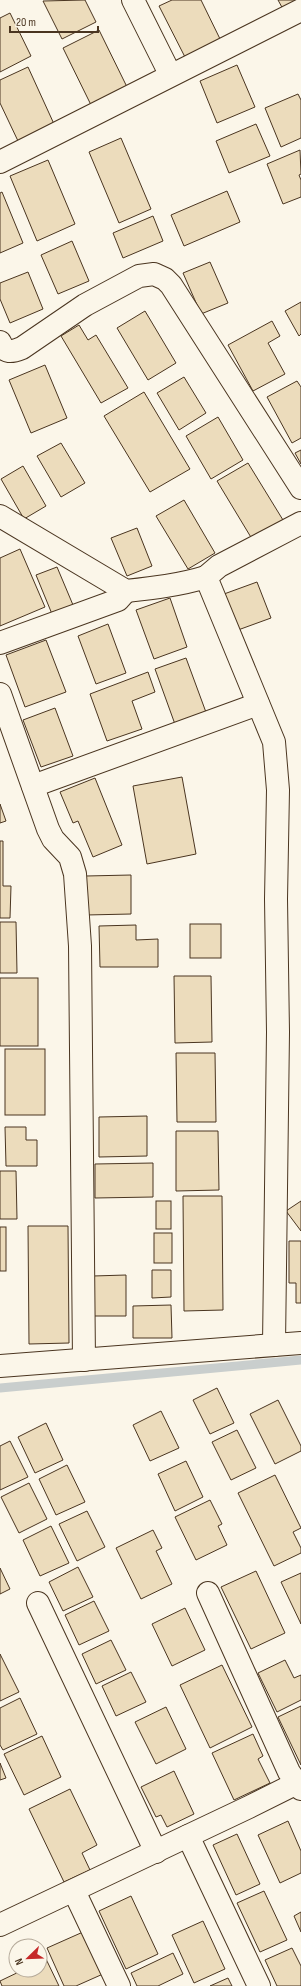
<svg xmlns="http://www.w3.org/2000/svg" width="301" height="1986" viewBox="0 0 301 1986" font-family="'Sofia Sans Condensed',sans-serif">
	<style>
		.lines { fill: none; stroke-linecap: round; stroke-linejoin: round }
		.stream { stroke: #c9cecd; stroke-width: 9 }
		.building { fill: #ecdcbc; stroke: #4a3520 }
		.street-casing { stroke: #4a3520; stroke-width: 24 }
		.street { stroke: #fbf6e9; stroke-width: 22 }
	</style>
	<rect width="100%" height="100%" fill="#fbf6e9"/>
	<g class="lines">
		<polyline class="stream" points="0,1388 301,1360"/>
	</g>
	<g class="building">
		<polygon points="85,0 96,22 62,39 43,1"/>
		<polygon points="172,0 201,0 222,43 187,61 159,6"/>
		<polygon points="278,0 301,0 284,11"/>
		<polygon points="10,13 31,56 0,72 0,18"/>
		<polygon points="99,30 128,89 92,107 63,48"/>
		<polygon points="237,65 255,107 217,123 200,81"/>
		<polygon points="28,67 54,124 18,141 0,103 0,80"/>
		<polygon points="298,94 301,100 301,138 281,147 265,108"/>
		<polygon points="256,124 270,156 229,173 216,141"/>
		<polygon points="121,138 151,209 119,223 89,152"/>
		<polygon points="300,150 301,174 299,175 301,180 301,197 283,204 267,164"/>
		<polygon points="48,160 75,224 37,241 10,176"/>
		<polygon points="227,191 240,222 184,246 171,215"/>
		<polygon points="2,192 23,243 0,253 0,193"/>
		<polygon points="153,216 163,241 123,258 113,233"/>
		<polygon points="72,241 89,281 58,294 41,255"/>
		<polygon points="210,262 228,303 201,314 183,273"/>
		<polygon points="28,272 43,309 10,323 0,299 0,283"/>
		<polygon points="301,302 301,334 299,336 285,311"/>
		<polygon points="145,311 176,363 148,380 117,328"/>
		<polygon points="272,321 280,336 268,343 285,374 253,391 228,345"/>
		<polygon points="79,325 88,340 96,335 128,388 101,403 61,336"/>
		<polygon points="45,365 67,418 31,433 9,380"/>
		<polygon points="184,377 206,413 179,430 157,393"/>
		<polygon points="297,381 301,387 301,438 292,443 267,397"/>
		<polygon points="144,392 190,469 150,492 104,416"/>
		<polygon points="218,417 243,460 211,479 186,436"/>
		<polygon points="61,443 85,483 61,497 37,456"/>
		<polygon points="301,450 301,464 295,453"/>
		<polygon points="248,463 283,520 252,539 217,481"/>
		<polygon points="23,466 46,506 24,519 1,479"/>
		<polygon points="184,500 215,553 188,569 156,516"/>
		<polygon points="137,528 152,566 127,576 111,538"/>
		<polygon points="20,549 45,607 0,626 0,558"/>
		<polygon points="57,567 73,605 52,614 36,575"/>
		<polygon points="257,582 271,618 238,630 224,594"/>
		<polygon points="170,598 187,647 154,659 136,610"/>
		<polygon points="108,624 126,673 96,684 78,636"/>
		<polygon points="46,640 66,692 25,707 6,655"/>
		<polygon points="186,658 207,715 176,727 155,669"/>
		<polygon points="148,672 155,692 132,701 142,729 107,741 90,694"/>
		<polygon points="55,708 73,756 41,767 23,720"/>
		<polygon points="182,777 196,854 147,864 133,786"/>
		<polygon points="95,778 122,845 93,857 78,821 73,823 60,792"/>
		<polygon points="0,804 6,821 0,823"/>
		<polygon points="0,841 3,841 3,886 11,886 10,918 0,918"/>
		<polygon points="131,875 131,914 86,915 86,876"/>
		<polygon points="0,922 16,922 17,973 0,973"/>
		<rect x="190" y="924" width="31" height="34"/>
		<polygon points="136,925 136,940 158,939 158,967 100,967 99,926"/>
		<polygon points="174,976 211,976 212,1042 175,1043"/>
		<rect x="0" y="978" width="38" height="68"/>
		<rect x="5" y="1049" width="40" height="66"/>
		<polygon points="176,1053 215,1053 216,1122 177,1122"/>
		<polygon points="147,1116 147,1156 99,1157 99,1117"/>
		<polygon points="5,1127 26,1127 26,1140 37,1140 37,1166 6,1166"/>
		<polygon points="176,1131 218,1131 219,1190 176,1191"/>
		<polygon points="153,1163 153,1197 95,1198 95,1164"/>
		<polygon points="0,1171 16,1171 17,1219 0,1219"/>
		<polygon points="183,1196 222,1196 223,1310 184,1311"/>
		<rect x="156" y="1201" width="15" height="28"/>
		<polygon points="301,1201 301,1231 286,1211"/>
		<polygon points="28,1226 68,1226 69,1343 29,1344"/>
		<rect x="0" y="1227" width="6" height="44"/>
		<rect x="154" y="1233" width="18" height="30"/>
		<polygon points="289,1241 301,1241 301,1303 296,1303 296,1283 289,1283"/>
		<polygon points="152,1270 171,1270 171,1297 152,1298"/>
		<polygon points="126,1275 126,1316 94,1316 93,1276"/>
		<polygon points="171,1305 172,1338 133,1338 133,1306"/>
		<polygon points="217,1388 234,1423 210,1434 193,1400"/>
		<polygon points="278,1400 301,1446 301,1451 275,1464 250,1414"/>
		<polygon points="161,1411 179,1448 150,1461 133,1425"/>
		<polygon points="46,1423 63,1460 35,1473 18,1437"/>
		<polygon points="237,1430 256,1468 231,1480 212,1442"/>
		<polygon points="10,1441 28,1477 0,1490 0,1446"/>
		<polygon points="186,1461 203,1497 175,1511 158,1474"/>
		<polygon points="67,1465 85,1502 56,1515 39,1479"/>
		<polygon points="275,1475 301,1528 293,1532 301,1548 301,1553 274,1566 238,1493"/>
		<polygon points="29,1483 47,1519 19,1533 1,1497"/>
		<polygon points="210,1500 222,1524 218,1526 227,1545 196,1560 175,1517"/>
		<polygon points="87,1511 105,1547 77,1561 59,1524"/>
		<polygon points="51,1526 69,1563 40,1576 23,1540"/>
		<polygon points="153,1530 162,1548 156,1551 172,1584 141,1599 116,1548"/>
		<polygon points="78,1567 93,1597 63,1611 49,1582"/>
		<polygon points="0,1568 10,1589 0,1594"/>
		<polygon points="256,1571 285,1633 251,1649 221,1587"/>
		<polygon points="301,1573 301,1624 281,1582"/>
		<polygon points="94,1601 109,1631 79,1645 65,1615"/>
		<polygon points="185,1608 205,1650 172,1666 152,1624"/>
		<polygon points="111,1640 126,1670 96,1684 82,1654"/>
		<polygon points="0,1654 19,1692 0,1701"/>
		<polygon points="285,1660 294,1678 301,1675 301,1700 277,1712 258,1673"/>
		<polygon points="222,1665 252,1727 210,1748 180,1685"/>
		<polygon points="131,1672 146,1702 116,1716 102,1686"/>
		<polygon points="20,1698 37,1734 3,1750 0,1745 0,1708"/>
		<polygon points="301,1706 301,1765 278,1717"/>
		<polygon points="166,1707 186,1749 156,1764 135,1722"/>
		<polygon points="253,1734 263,1756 258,1759 270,1783 234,1800 212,1753"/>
		<polygon points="42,1736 61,1777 24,1795 4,1754"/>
		<polygon points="0,1763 6,1778 0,1780"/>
		<polygon points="174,1771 194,1814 167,1827 161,1815 156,1817 141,1787"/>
		<polygon points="70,1789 97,1845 82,1853 90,1870 64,1882 29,1809"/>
		<polygon points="288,1821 301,1851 301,1873 280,1883 258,1835"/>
		<polygon points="237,1834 260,1884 236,1895 213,1845"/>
		<polygon points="264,1891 287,1940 260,1952 237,1903"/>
		<polygon points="131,1896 158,1954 126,1969 99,1911"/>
		<polygon points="301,1912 301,1932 294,1916"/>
		<polygon points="203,1921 225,1969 194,1983 172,1935"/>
		<polygon points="83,1932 103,1974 76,1986 64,1986 47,1948"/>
		<polygon points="292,1948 301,1966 301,1986 277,1986 265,1960"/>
		<polygon points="173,1953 183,1974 158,1986 137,1986 131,1973"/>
		<polygon points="46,1959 59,1986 2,1986 0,1981 23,1970 40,1970 40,1962"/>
		<polygon points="228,1978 232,1986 210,1986"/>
	</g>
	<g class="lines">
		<g class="street-casing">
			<g id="street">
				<polyline points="133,0 170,74"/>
				<polyline points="0,162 301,10"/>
				<path d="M0,342C5,354 12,352 22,348L85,305L139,276L154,274L165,279L171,285L301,488"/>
				<path d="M0,516L126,591C153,588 180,585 206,577"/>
				<polyline points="0,643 118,600 126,591"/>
				<polyline points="0,694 48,829 53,839 70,857 75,874 80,946 84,1360"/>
				<polyline points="33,786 258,704"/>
				<polyline points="274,1345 278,1032 276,899 278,790 274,742 206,577 219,566 301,523"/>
				<polyline points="0,1366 301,1343"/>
				<polyline points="208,1593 289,1772 301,1789"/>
				<polyline points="38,1603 156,1852"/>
				<polyline points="188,1836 259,1986"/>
				<polyline points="74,1891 119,1986"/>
				<polyline points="0,1925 249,1807 301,1781"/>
			</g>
		</g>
		<use href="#street" class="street"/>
	</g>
	<g transform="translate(28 1958) rotate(247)"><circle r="19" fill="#fbf6e9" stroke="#b4a999"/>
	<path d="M0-3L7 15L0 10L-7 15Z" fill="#c62828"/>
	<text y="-6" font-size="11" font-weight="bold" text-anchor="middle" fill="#4a3520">N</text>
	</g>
	<path d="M10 26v6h88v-6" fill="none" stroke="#4a3520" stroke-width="2"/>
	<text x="16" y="26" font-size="12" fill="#4a3520" stroke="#fbf6e9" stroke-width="3" paint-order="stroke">20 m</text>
</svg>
